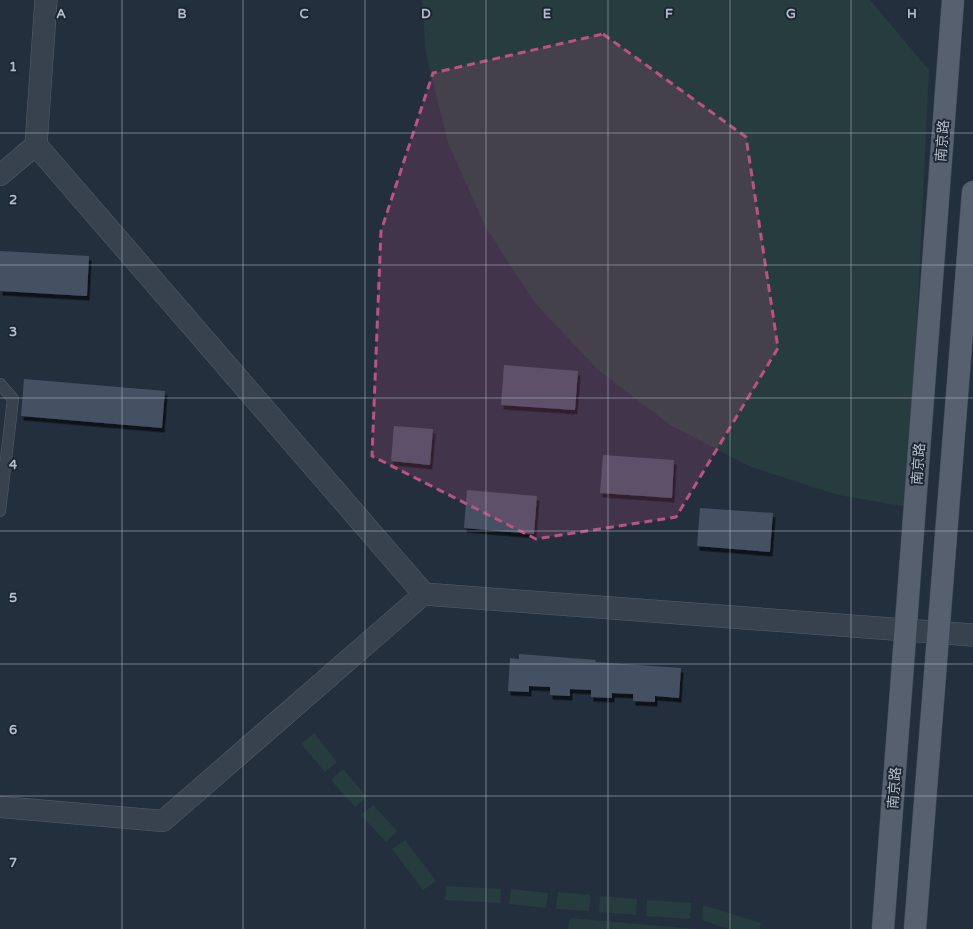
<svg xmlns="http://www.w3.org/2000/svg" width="973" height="929" viewBox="0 0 973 929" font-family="'Varela Round','Noto Sans SC',sans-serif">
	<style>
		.green { fill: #263c3f }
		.building { fill: #455162; filter: url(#shadow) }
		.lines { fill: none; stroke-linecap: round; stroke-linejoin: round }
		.service-casing { stroke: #565f6c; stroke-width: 12 }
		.minor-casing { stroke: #565f6c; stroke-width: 22 }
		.tertiary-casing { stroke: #565f6c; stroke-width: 23 }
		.primary-casing { stroke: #414a57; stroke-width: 23 }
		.service { stroke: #38414e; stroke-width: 11 }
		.minor { stroke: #38414e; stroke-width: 21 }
		.tertiary { stroke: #38414e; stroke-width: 22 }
		.primary { stroke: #56606e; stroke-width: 22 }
		.marked { fill: #bd5182; fill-opacity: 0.2; stroke: #bd5182; stroke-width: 3; stroke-dasharray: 8 5; stroke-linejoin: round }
		.grid { fill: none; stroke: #b4bcc9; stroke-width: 1; stroke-opacity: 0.55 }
		.labels { text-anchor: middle; stroke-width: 4; stroke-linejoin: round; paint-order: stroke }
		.street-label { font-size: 14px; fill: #b4bcc9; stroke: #1d2633 }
		.grid-label { font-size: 13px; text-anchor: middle; font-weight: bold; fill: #b4bcc9; stroke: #1d2633; stroke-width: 4; stroke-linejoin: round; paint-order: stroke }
	</style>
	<defs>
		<filter id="shadow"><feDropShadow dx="2.5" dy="4.5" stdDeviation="0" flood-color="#0009"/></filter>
	</defs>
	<rect width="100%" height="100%" fill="#242f3e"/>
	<g class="green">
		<polygon points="422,0 870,0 929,70 908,507 838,495 751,467 670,425 597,369 535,303 485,226 448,143 426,54"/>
		<polygon points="314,733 337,762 325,772 301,744"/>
		<polygon points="343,769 367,797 355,807 331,780"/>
		<polygon points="373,805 397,831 386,842 361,815"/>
		<polygon points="405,840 436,881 423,890 392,849"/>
		<polygon points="446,886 501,889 500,903 445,900"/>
		<polygon points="511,889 548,893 546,908 509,904"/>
		<polygon points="558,892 590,895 589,911 556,909"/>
		<polygon points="600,896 637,899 636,915 599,912"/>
		<polygon points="647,900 691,903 690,919 646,916"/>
		<polygon points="703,905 761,923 760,929 729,929 702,920"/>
		<polygon points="570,918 697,929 568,929"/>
	</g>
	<g class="building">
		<polygon points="0,251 89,256 87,296 0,291"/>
		<polygon points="504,365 578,371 575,410 501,405"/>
		<polygon points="24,379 165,391 162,428 21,416"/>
		<polygon points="394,426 433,429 430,465 391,461"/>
		<polygon points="603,455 674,460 672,498 600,493"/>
		<polygon points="467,490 537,496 534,534 464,528"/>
		<polygon points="700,508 773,513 770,552 697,546"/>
		<polygon points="519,654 596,660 595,662 681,668 679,698 655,696 655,702 633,701 633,694 612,693 612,698 591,697 591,690 570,689 570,696 550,695 550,687 529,686 529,692 508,691 510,658 519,659"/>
	</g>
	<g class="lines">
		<g class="service-casing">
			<polyline id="service" points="0,384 13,399 0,511"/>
		</g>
		<g class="minor-casing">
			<g id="minor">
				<polyline points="0,175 36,145"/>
				<polyline points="0,807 163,821 424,594"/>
			</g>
		</g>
		<g class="tertiary-casing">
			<polyline id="tertiary" points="46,0 36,145 424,594 973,635"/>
		</g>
		<g class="primary-casing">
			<g id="primary">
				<polyline points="883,929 953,0"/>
				<polyline points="915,929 973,192"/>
			</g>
		</g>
		<use href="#service" class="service"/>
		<use href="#minor" class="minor"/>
		<use href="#tertiary" class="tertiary"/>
		<use href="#primary" class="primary"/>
	</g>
	<path class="marked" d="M603,34L746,137L778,348L676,517L536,539L372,456L381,231L433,73Z"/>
	<path class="grid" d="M122,0V929M243,0V929M365,0V929M486,0V929M608,0V929M730,0V929M851,0V929M0,133H973M0,265H973M0,398H973M0,531H973M0,664H973M0,796H973"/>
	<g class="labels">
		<g class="street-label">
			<text transform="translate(942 141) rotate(-86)" y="5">南京路</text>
			<text transform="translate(918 464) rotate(-86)" y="5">南京路</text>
			<text transform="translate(894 788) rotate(-86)" y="5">南京路</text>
		</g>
	</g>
	<g class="grid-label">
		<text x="61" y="18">A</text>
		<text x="182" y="18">B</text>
		<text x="304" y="18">C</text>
		<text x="426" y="18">D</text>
		<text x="547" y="18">E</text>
		<text x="669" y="18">F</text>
		<text x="791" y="18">G</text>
		<text x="912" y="18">H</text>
		<text x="13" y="71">1</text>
		<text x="13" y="204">2</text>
		<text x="13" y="336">3</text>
		<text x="13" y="469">4</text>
		<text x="13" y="602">5</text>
		<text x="13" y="734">6</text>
		<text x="13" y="867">7</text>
	</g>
</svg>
